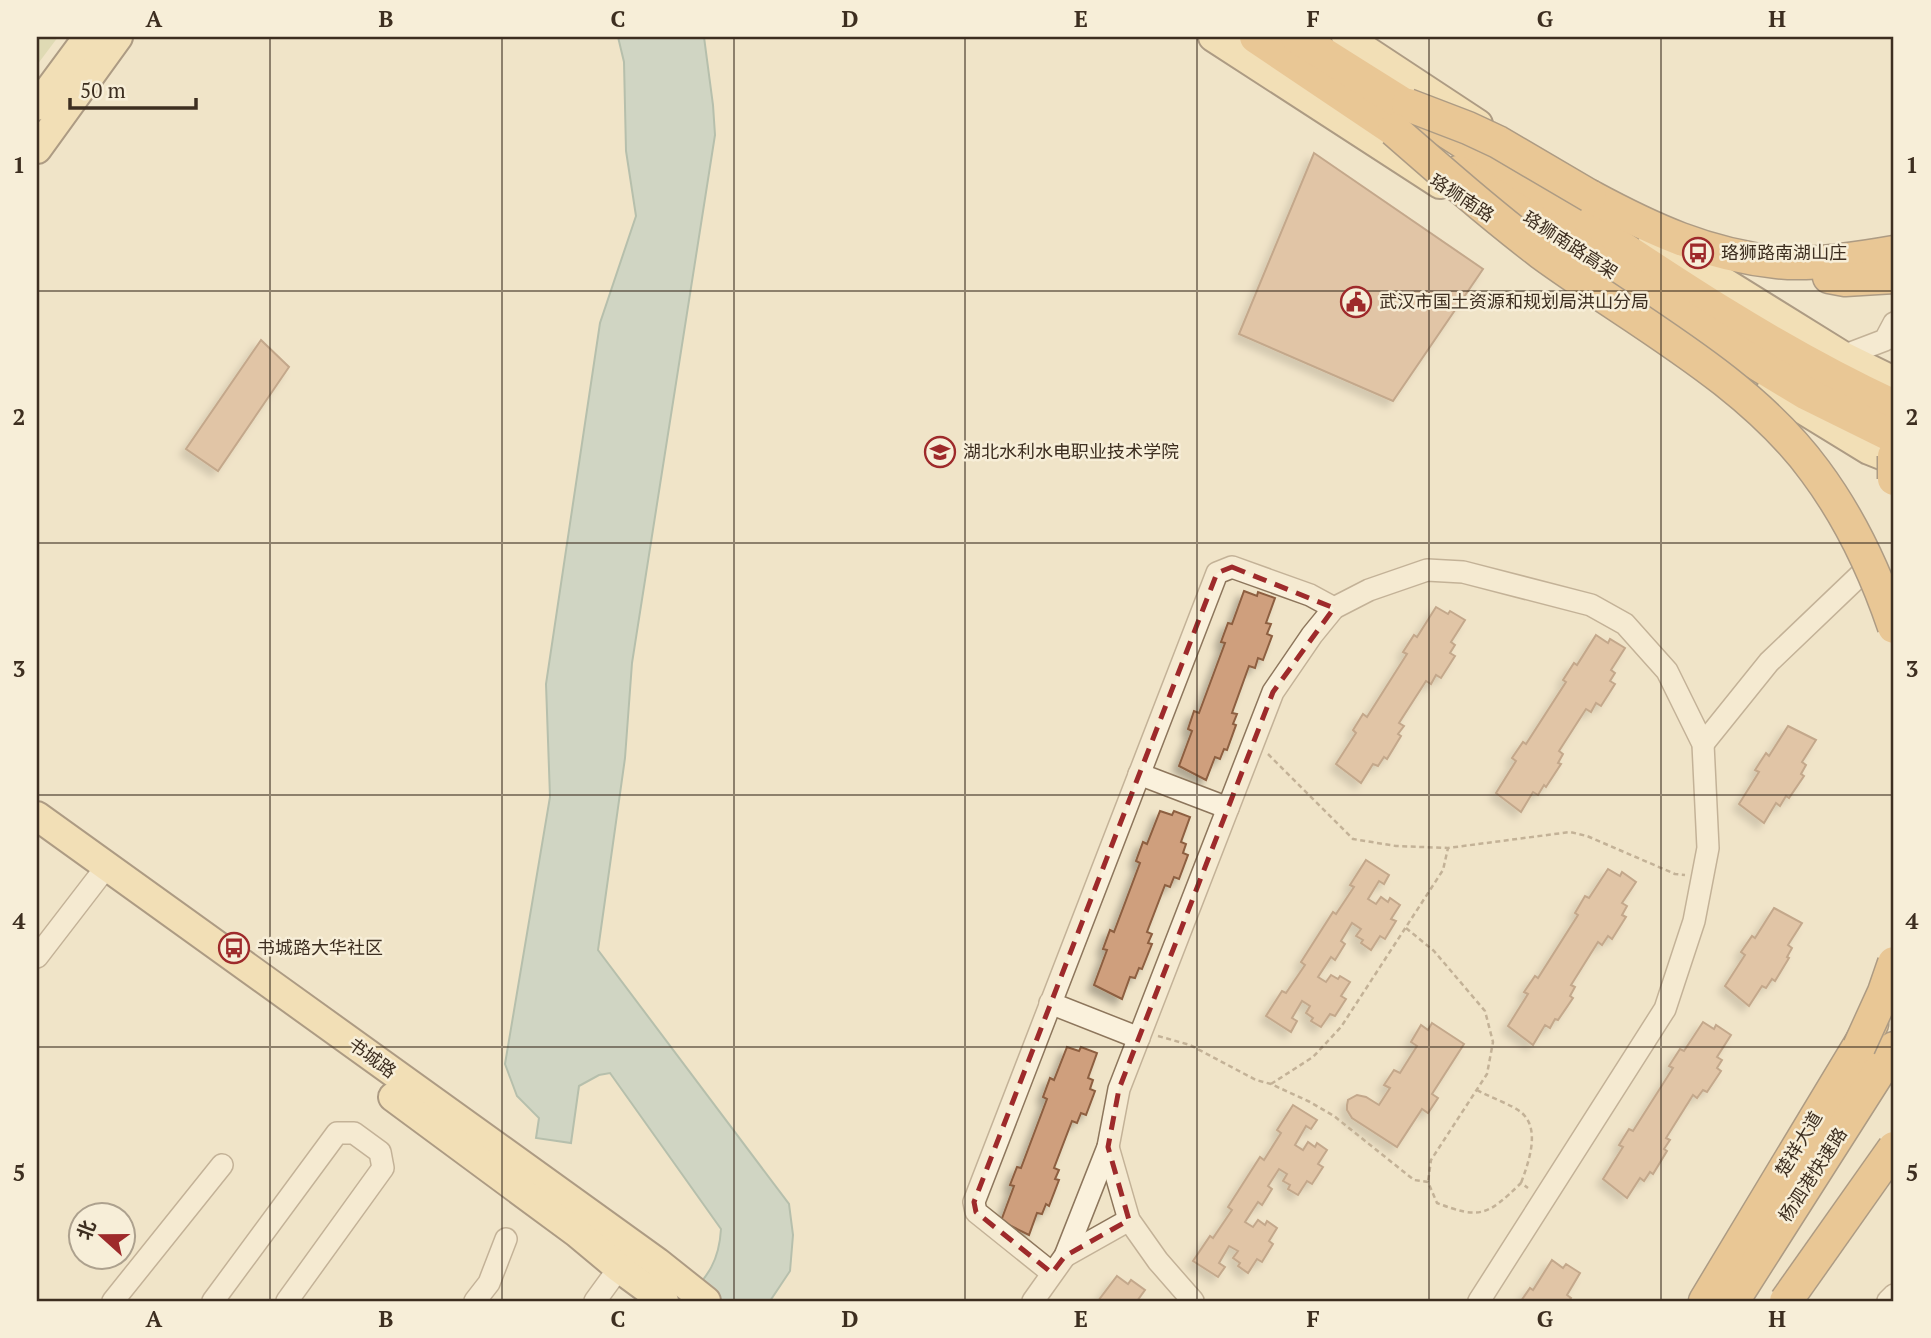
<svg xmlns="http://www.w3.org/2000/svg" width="1931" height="1338" viewBox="0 0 1931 1338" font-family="'PT Serif','Noto Sans SC',serif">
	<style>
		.green { fill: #c9cf9b }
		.water { fill: #a9c4bc; stroke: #6f938a; stroke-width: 2 }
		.building { fill: #cf9f7d; stroke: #8d5f41; stroke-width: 2; filter: url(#shadow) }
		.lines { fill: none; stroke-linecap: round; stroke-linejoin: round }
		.minor-casing { stroke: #8d765c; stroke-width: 24 }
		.major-casing { stroke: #5b4430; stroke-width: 32 }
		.highway-casing { stroke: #5b4430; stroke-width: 35 }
		.path { stroke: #8d765c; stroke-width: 2.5; stroke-dasharray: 5 3.5; stroke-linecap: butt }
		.minor { stroke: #faf1dc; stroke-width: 21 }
		.major { stroke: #f3d9a0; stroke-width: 28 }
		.highway { stroke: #e0a458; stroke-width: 32 }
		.highway-bridge-casing { stroke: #5b4430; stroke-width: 35; stroke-linecap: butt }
		.highway-bridge { stroke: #e0a458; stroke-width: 32 }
		.marked { fill: none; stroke: #9e2a2b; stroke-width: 5; stroke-dasharray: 14 9; stroke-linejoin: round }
		.grid { fill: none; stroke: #3d2e20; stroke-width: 2; stroke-opacity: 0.55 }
		.labels { text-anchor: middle; stroke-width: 5; stroke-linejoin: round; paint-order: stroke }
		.street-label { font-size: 18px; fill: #3d2e20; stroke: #f7eed8 }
		.poi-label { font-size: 18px; fill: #3d2e20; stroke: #f7eed8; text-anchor: start }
		.neatline { fill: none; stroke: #3d2e20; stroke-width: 2.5 }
		.grid-label { font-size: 23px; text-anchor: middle; font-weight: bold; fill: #3d2e20 }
	</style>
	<defs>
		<filter id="shadow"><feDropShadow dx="-6" dy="6" stdDeviation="3.5" flood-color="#0004"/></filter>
	</defs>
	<rect width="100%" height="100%" fill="#f0e4c8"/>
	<polygon class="green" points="37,37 58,37 37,65"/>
	<path class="water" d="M618,37H704L713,105L715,135L632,663L625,758L598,950L789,1204L793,1235L790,1271L770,1301H686C707,1276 719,1263 721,1229L610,1073L599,1075L579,1086L571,1143L536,1138L539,1118L517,1096L505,1064L550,797L546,684L600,323L636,216L626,151L624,62Z"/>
	<g class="building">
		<polygon points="1314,153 1483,269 1393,401 1239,334"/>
		<polygon points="261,340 289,367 218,471 186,449"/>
		<polygon points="1244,591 1257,596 1258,592 1275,598 1266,623 1271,624 1267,634 1272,636 1263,660 1258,658 1255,668 1249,666 1232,713 1237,714 1233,724 1236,725 1227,750 1224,749 1220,759 1215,757 1206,780 1179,766 1192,731 1188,729 1194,711 1199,713 1225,643 1221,642 1228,623 1232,624"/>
		<polygon points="1436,607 1448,614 1450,611 1465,620 1451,642 1455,645 1450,653 1455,656 1441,678 1436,675 1431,684 1426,681 1399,723 1404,726 1398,734 1401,736 1387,759 1384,757 1378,766 1373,764 1361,783 1336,764 1356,733 1353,730 1363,714 1367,717 1407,654 1403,652 1414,635 1417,637"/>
		<polygon points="1596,635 1608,643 1610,639 1625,648 1611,670 1615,673 1610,681 1615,684 1601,706 1596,703 1591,712 1586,709 1559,751 1563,754 1558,763 1561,764 1546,787 1544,785 1538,795 1533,792 1521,812 1496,793 1516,761 1512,758 1523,742 1526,744 1566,682 1563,680 1574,663 1577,665"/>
		<polygon points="1788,726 1816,740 1802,762 1806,765 1801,774 1804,776 1789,798 1786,796 1780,806 1776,803 1764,823 1739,804 1759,772 1755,770 1766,753 1769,756"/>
		<polygon points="1160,811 1172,815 1174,811 1190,817 1181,842 1186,844 1183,853 1188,855 1179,879 1174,877 1170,887 1165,885 1147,932 1152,934 1148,943 1152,944 1142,969 1139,968 1135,978 1130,977 1122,999 1094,985 1107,950 1103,949 1110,930 1114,932 1140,863 1136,861 1143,842 1147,844"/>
		<polygon points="1366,860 1389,875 1384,884 1379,881 1368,899 1376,904 1381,897 1388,902 1390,898 1400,905 1391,919 1396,921 1385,939 1380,936 1371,950 1361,943 1363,940 1356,936 1361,929 1352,923 1341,941 1345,944 1335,960 1331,957 1318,977 1326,982 1331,975 1338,979 1340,976 1350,982 1341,996 1346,999 1335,1016 1330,1014 1321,1027 1311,1021 1313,1018 1306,1013 1310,1006 1302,1001 1292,1018 1297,1021 1291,1032 1266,1016 1282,991 1286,993 1305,965 1301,962 1333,912 1336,914 1354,887 1350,885"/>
		<polygon points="1608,869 1620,876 1622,872 1636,882 1622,903 1627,906 1622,915 1626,917 1612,939 1608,936 1602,945 1598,942 1571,985 1575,987 1570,996 1573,998 1558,1020 1555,1019 1550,1028 1545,1025 1533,1045 1508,1026 1528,994 1524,992 1535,976 1538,978 1578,915 1575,913 1585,896 1589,898"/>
		<polygon points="1774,908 1802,923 1788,945 1792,948 1787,957 1789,958 1775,981 1772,979 1766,988 1762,986 1749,1006 1725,986 1745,955 1741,952 1752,936 1755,938"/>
		<polygon points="1703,1022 1714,1029 1716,1025 1731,1035 1717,1057 1722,1060 1717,1068 1721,1071 1707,1092 1703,1090 1697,1098 1693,1095 1666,1138 1670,1140 1664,1149 1667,1151 1653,1174 1650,1172 1644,1181 1640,1178 1627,1198 1603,1179 1623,1147 1619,1145 1629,1129 1633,1131 1673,1068 1669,1066 1680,1049 1684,1051"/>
		<polygon points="1432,1023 1464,1044 1432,1094 1438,1098 1428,1113 1422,1109 1397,1147 1352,1118 1347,1110 1347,1105 1348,1100 1357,1095 1366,1097 1379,1105 1390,1088 1384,1085 1394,1070 1400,1073 1417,1046 1411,1042 1421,1025 1428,1030"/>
		<polygon points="1067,1047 1079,1051 1081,1047 1097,1053 1088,1078 1093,1080 1090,1089 1095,1091 1086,1115 1081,1113 1077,1123 1072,1121 1054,1168 1059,1170 1055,1179 1059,1180 1049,1206 1046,1204 1042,1214 1037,1213 1029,1235 1001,1221 1014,1186 1010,1185 1017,1167 1021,1168 1047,1099 1043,1097 1050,1078 1054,1080"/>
		<polygon points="1293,1105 1317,1120 1311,1129 1306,1126 1295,1145 1303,1150 1308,1142 1315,1147 1317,1143 1327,1150 1318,1164 1323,1167 1312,1184 1307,1181 1298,1195 1288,1189 1290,1185 1283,1181 1287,1174 1279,1169 1268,1186 1272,1189 1262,1205 1258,1202 1245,1222 1253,1227 1258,1220 1265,1225 1267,1221 1277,1228 1269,1241 1273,1244 1262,1262 1257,1259 1248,1273 1238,1266 1240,1263 1233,1258 1238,1251 1229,1246 1219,1263 1225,1267 1218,1277 1193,1261 1210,1236 1213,1238 1232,1210 1228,1207 1260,1157 1264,1160 1281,1133 1277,1130"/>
		<polygon points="1552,1260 1563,1268 1566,1264 1580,1273 1567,1295 1571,1298 1569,1301 1521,1301 1530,1288 1533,1290"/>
		<polygon points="1117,1276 1128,1284 1131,1280 1145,1290 1137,1301 1098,1301"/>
	</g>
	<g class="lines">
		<g class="minor-casing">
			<g id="minor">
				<polyline points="1843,356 1885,340 1894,323"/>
				<polyline points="1703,744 1769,662 1859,576"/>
				<polyline points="1139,774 1228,808"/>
				<polyline points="37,957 107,866"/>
				<polyline points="1050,1003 1139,1038"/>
				<polyline points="1108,1147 1129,1220 1158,1261 1193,1301"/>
				<polyline points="1065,1256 1129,1220"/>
				<polyline points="1052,1273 976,1212 974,1202 1217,573 1232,567 1310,595 1334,608"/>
				<polyline points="113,1301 222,1165"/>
				<polyline points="213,1301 337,1133 354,1133 380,1152 383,1168 287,1301"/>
				<polyline points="475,1301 489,1283 506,1239"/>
				<polyline points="595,1301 619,1268 625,1255"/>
				<polyline points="1033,1301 1065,1256 1108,1147 1119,1089 1273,692 1312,635 1334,608 1369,590 1427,570 1463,572 1591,605 1625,624 1667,671 1703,744 1708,848 1694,921 1665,1009 1479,1301"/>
				<polyline points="1888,1301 1894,1295"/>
			</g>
		</g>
		<g class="major-casing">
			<g id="major">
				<polyline points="1213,37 1440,184"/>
				<polyline points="1346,37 1478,124"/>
				<polyline points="37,106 88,37"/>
				<polyline points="37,149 118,37"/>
				<polyline points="1653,238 1843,356 1894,381"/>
				<polyline points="1771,390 1869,450 1894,460"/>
				<polyline points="37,816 657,1262 706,1301"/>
				<polyline points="393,1097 577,1233 619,1268 664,1301"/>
			</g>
		</g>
		<g class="highway-casing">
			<g id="highway">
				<polyline points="1256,37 1418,146"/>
				<path d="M1297,37C1372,85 1448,131 1521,180C1642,261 1762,345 1894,406"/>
				<polyline points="1458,172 1739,353 1807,394 1894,437"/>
				<path d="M1590,196C1651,229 1707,255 1777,262C1811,266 1860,258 1894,252"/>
				<polyline points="1829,277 1845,280 1894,277"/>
				<polyline points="1705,1301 1872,1024"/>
				<polyline points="1733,1301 1894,1048"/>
			</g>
		</g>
		<g class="path">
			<polyline points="1268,754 1353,839 1396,846 1448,848 1570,832 1587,836 1675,874 1685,875"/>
			<polyline points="1406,928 1434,951 1485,1011 1493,1042 1487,1074 1431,1160 1428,1182"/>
			<path d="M1158,1036L1190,1045L1256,1080L1271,1084L1310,1102L1334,1116L1414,1180L1428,1182L1437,1203C1481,1220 1488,1215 1521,1183L1528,1188"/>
			<polyline points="1271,1084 1313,1057 1341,1027 1443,870 1448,848"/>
			<path d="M1477,1090C1489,1097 1513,1105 1522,1113C1541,1130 1528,1164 1521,1183"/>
		</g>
		<use href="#minor" class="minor"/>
		<use href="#major" class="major"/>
		<use href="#highway" class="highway"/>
		<g class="highway-bridge-casing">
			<g id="highway-bridge">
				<polyline points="1408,105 1468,128 1498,142 1590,196"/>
				<path d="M1394,130C1442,172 1490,214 1541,253C1631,319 1748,379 1815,471C1850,518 1875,571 1894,627"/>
				<polyline points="1894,456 1894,479"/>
				<polyline points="1859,1047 1884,992 1894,963"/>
				<polyline points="1786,1301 1894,1148"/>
			</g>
		</g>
		<use href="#highway-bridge" class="highway-bridge"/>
	</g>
	<path d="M0 0H1931V1338H0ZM1232,567L1334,608L1273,692L1119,1089L1108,1147L1129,1220L1065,1256L1052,1273L976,1212L974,1202L1217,573Z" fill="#f0e4c8" fill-opacity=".55" fill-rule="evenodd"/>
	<path class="marked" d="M1232,567L1334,608L1273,692L1119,1089L1108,1147L1129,1220L1065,1256L1052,1273L976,1212L974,1202L1217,573Z"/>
	<path class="grid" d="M270,37V1301M502,37V1301M734,37V1301M965,37V1301M1197,37V1301M1429,37V1301M1661,37V1301M37,291H1894M37,543H1894M37,795H1894M37,1047H1894"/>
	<defs>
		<g id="bus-ring" transform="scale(1.575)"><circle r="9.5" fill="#f7eed8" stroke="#9e2a2b" stroke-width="1.5"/><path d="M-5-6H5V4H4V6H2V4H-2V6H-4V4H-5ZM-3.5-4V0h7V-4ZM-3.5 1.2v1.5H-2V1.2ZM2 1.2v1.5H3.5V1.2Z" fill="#9e2a2b"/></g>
		<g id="civic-ring" transform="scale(1.575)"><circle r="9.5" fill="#f7eed8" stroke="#9e2a2b" stroke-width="1.5"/><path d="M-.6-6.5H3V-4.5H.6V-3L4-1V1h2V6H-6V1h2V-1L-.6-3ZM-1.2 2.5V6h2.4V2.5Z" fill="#9e2a2b"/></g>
		<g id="university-ring" transform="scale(1.575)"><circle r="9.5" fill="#f7eed8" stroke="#9e2a2b" stroke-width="1.5"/><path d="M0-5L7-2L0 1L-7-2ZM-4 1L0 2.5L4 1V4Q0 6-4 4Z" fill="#9e2a2b"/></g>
	</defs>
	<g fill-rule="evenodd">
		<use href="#bus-ring" x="1698" y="253"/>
		<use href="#civic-ring" x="1356" y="302"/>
		<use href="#university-ring" x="940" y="452"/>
		<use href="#bus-ring" x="234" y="948"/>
	</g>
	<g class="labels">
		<g class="street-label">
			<text transform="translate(1462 198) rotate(33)" y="6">珞狮南路</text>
			<text transform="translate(1570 245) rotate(33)" y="6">珞狮南路高架</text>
			<text transform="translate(372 1058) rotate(36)" y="6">书城路</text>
			<text transform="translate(1799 1144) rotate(-59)" y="6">楚祥大道</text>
			<text transform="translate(1813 1175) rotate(-57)" y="6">杨泗港快速路</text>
		</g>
		<g class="poi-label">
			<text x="1721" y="259">珞狮路南湖山庄</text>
			<text x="1379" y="308">武汉市国土资源和规划局洪山分局</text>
			<text x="963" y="458">湖北水利水电职业技术学院</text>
			<text x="257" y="954">书城路大华社区</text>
		</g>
	</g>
	<rect width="1931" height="1338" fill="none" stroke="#f7eed8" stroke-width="77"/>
	<g transform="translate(102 1236) rotate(291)"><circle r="33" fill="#f7eed8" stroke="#ada18e" stroke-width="2"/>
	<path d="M0-5L12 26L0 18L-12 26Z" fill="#9e2a2b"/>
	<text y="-10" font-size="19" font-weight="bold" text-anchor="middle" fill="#3d2e20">北</text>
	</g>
	<path d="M70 98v10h126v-10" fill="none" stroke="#3d2e20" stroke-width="3.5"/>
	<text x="80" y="98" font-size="21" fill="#3d2e20" stroke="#f7eed8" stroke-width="5" paint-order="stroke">50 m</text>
	<rect x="38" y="38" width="1854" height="1262" class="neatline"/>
	<g class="grid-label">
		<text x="154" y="27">A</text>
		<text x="386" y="27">B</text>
		<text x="618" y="27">C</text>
		<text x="850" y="27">D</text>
		<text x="1081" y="27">E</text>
		<text x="1313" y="27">F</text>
		<text x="1545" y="27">G</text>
		<text x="1777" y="27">H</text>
		<text x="19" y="173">1</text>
		<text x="1912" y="173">1</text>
		<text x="19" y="425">2</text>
		<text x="1912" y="425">2</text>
		<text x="19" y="677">3</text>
		<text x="1912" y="677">3</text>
		<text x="19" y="929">4</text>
		<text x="1912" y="929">4</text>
		<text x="19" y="1181">5</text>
		<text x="1912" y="1181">5</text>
		<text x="154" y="1327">A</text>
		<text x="386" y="1327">B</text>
		<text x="618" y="1327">C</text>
		<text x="850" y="1327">D</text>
		<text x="1081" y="1327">E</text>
		<text x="1313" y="1327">F</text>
		<text x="1545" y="1327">G</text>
		<text x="1777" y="1327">H</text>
	</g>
</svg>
